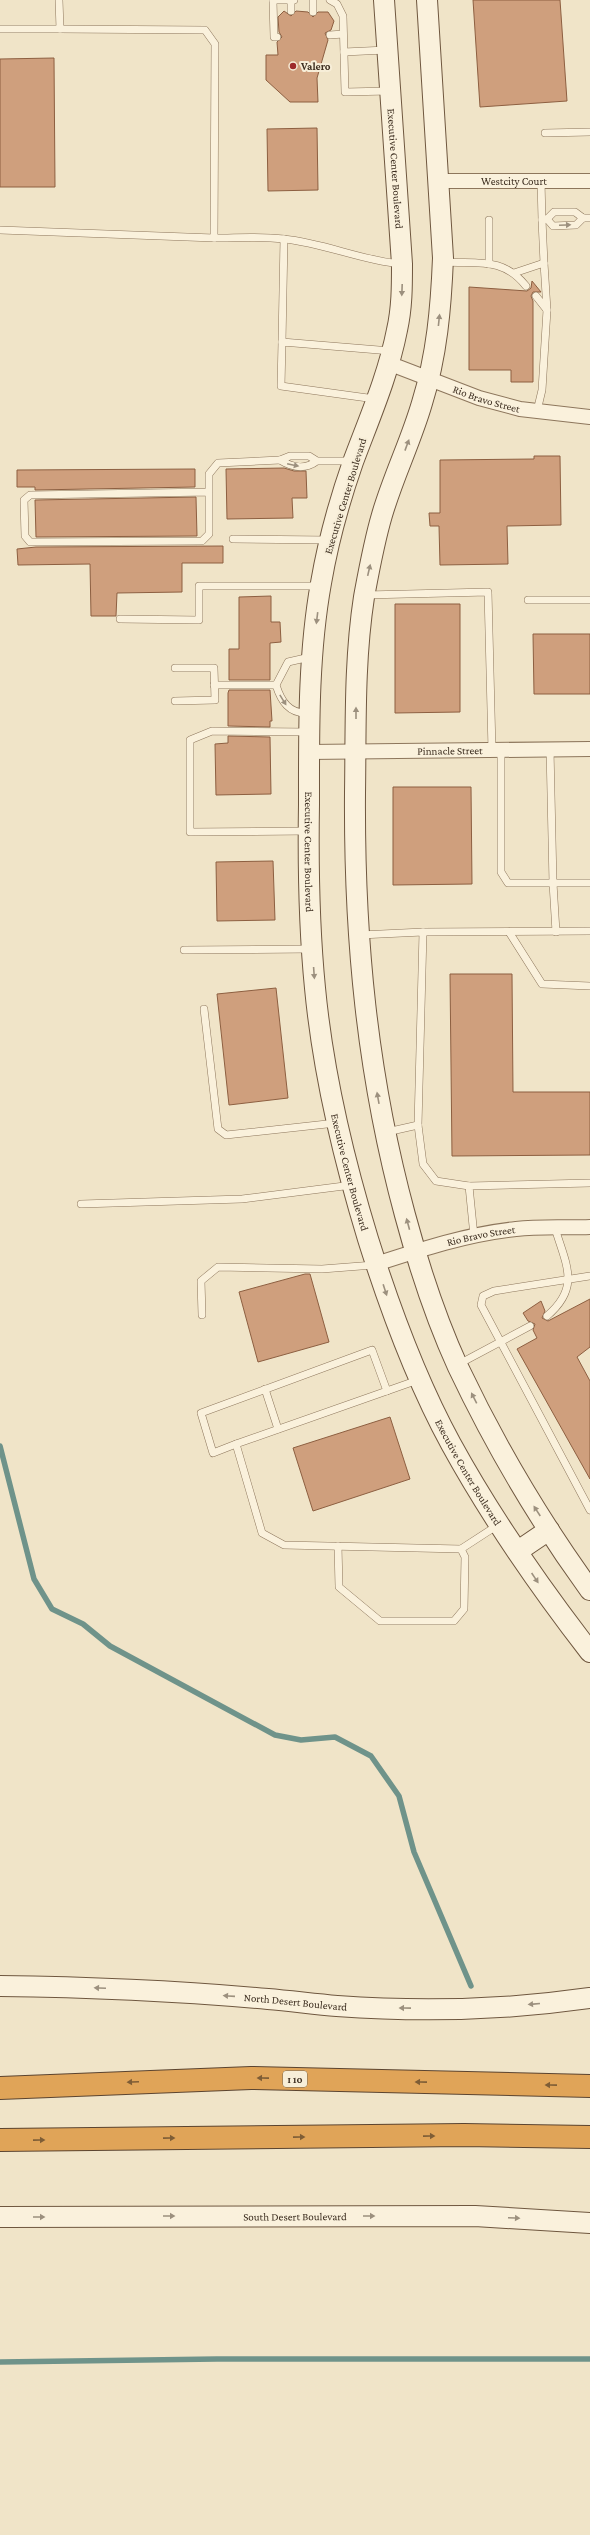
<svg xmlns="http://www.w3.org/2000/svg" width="590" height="2535" viewBox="0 0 590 2535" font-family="'Crimson Pro',serif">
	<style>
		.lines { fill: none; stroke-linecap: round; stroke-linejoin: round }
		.stream { stroke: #6f938a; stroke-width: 5.5 }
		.building { fill: #cf9f7d; stroke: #8d5f41 }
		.service-casing { stroke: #8d765c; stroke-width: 8 }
		.minor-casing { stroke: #8d765c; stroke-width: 16 }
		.secondary-casing { stroke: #6f573f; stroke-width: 22 }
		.motorway-casing { stroke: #5b4430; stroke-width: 24 }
		.service { stroke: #faf1dc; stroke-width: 7 }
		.minor { stroke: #faf1dc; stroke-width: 14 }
		.secondary { stroke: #faf1dc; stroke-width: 20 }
		.motorway { stroke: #e0a458; stroke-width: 22 }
		.oneway { fill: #9c907e }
		.oneway2 { fill: #7e5d36 }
		.poi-dot { fill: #9e2a2b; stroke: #f7eed8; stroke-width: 1.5 }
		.labels { text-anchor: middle; stroke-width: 4; stroke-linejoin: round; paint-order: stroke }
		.shield { fill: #f7eed8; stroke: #756857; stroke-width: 1 }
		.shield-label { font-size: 10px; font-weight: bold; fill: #3d2e20 }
		.poi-label { font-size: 11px; font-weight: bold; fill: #3d2e20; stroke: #f7eed8; text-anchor: start }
		.street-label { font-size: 11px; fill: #3d2e20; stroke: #f7eed8 }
	</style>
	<rect width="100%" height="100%" fill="#f0e4c8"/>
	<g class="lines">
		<g class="stream">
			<polyline points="0,1446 34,1579 52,1609 83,1624 110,1646 275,1735 301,1740 335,1737 371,1756 399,1796 414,1852 471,1986"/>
			<polyline points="0,2362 217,2359 590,2359"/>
		</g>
	</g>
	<g class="building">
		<polygon points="473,0 560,0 567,101 480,107"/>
		<polygon points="284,11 291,16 296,11 308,12 313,17 318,12 328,12 334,21 331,30 325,33 328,40 317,78 318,102 290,102 266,80 266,55 278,55 277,42 282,37 279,32 278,17"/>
		<polygon points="54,58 55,187 0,187 0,59"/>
		<polygon points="317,128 318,190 268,191 267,129"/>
		<polygon points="532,281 541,292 533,292 531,296 533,301 533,382 511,382 511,370 469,370 469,287 527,291 531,288"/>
		<polygon points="534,456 560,456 561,525 507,526 508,564 440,565 439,526 430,526 429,513 440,513 440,460 534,459"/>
		<polygon points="284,468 294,471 306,471 307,498 292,498 293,518 227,519 226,469"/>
		<polygon points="195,469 195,487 35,490 35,487 17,487 17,470"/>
		<polygon points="196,497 197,536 36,537 35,500"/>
		<polygon points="223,546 223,563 182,563 182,592 117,593 116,616 91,616 90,564 18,565 17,549 36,547"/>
		<polygon points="271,596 271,622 280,622 281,642 270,643 270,680 229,680 229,649 239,649 239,597"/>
		<polygon points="395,604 460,604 460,712 395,713"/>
		<polygon points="533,634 590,634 590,694 534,694"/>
		<polygon points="229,690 270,690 272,721 270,721 270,727 228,726 228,693"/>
		<polygon points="228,736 270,737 271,794 216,795 215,744 228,743"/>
		<polygon points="393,787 471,787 472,884 393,885"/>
		<polygon points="273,861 275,920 217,921 216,862"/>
		<polygon points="450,974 512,974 513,1092 590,1092 590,1155 452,1156"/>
		<polygon points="276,988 288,1098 229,1105 217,994"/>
		<polygon points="305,1274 310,1274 329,1342 258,1362 239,1292"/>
		<polygon points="590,1299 590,1347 577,1357 590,1381 590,1479 517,1349 537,1338 533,1330 535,1324 528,1321 523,1313 541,1301 545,1311 542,1318 548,1321"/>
		<polygon points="390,1417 410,1479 313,1511 293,1448"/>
	</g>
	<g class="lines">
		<g class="service-casing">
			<g id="service">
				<polyline points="273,0 294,0"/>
				<polyline points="291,0 291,11"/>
				<polyline points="330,0 337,4 343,16 345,92 389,91"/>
				<polyline points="273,1 274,37 277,37"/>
				<polyline points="313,12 313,0"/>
				<polyline points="0,29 60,29 59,0"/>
				<path d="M60,29L205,30L215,44L214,238C237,238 261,236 284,239C324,243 360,260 400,264"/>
				<polyline points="330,35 343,34"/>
				<polyline points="344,52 386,50"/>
				<polyline points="545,133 590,132"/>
				<polyline points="541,181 542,220"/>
				<polyline points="547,219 553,226 576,225 583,218"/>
				<polyline points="0,230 214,238"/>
				<path d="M445,262C479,264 503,257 526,286"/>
				<polyline points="544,263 542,220 547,219 554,212 575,212 583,218 590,218"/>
				<polyline points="489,264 489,220"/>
				<polyline points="514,273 544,263 547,310"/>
				<polyline points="536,296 547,310 542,390 537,411"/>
				<polyline points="282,342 284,239"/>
				<polyline points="375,399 281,386 282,342 391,351"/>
				<path d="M317,461C305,470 293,468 280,460L290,456H309L317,461H351"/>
				<polyline points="209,492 30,495 24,500 25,536 30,542 202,541 209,534 209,474 218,463 280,460"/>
				<polyline points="233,539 328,540"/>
				<polyline points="366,595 488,592 492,750"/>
				<polyline points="528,600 590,600"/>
				<polyline points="120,619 199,620 199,586 320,586"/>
				<polyline points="214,685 276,685"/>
				<polyline points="175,701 215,700 214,668 175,668"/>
				<path d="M308,713C289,714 281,701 276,685L288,662L310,657"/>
				<polyline points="550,749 553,883 590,883"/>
				<polyline points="501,750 501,872 508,883 553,883 556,932"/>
				<polyline points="307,831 190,832 190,740 212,731 308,732"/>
				<polyline points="423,932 590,931"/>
				<polyline points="509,932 542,984 590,986"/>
				<polyline points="360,935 423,932 418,1125"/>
				<polyline points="184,950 310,949"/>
				<polyline points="204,1009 218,1129 226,1135 336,1123"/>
				<polyline points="387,1132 418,1125 423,1164 436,1181 469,1186"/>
				<polyline points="81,1204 242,1199 352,1185"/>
				<polyline points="474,1236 469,1186 590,1183"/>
				<polyline points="590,1276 494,1291 483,1296 481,1305 590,1510"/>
				<polyline points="202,1315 201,1281 218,1267 322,1269 374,1265"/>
				<path d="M547,1316C581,1287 566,1265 555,1228"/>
				<polyline points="457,1365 530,1326"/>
				<polyline points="418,1380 236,1444 262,1533 284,1545 461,1549 498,1525"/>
				<polyline points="265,1389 278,1429"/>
				<polyline points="236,1444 213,1453 201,1413 372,1350 387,1391"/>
				<polyline points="338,1546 339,1587 380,1621 454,1621 464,1609 465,1557 461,1549"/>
			</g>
		</g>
		<g class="minor-casing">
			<g id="minor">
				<path id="s1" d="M439,181H590"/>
				<path id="s2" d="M388,363L479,398L520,409L590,417"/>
				<path id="s3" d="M309,752L590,749"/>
				<path id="s4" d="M376,1264C422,1249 468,1234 516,1229C540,1226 566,1228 590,1227"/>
			</g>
		</g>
		<g class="secondary-casing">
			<g id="secondary">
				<path id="s5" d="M384,0L402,264C402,286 402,308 397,330C388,376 369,419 353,462C339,502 328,542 321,583C308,655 309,731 309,804C308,865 309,927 315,988C323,1073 343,1157 368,1239C390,1309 416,1380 451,1444C491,1517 539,1586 590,1652"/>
				<path d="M427,0L443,258C441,307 437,355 422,403C411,441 393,477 382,515C374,542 369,570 364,597C354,662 356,727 355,793C354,938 367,1075 405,1215C419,1267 436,1319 458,1367C495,1445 539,1520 590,1590"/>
				<polyline points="518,1551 549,1530"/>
				<path id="s6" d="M0,1986C89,1987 179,1991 268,1999C291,2001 314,2004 337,2006C421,2012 507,2010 590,1998"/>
				<path id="s7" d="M0,2217L475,2216L590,2223"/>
			</g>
		</g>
		<g class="motorway-casing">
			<g id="motorway">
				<polyline points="0,2088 251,2078 590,2086"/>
				<polyline points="0,2140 464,2135 590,2137"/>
			</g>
		</g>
		<use href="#service" class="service"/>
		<use href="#minor" class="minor"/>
		<use href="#secondary" class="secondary"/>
		<use href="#motorway" class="motorway"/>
	</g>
	<defs><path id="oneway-solid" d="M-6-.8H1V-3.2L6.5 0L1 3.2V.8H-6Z"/></defs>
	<g class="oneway">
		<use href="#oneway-solid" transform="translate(565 225) rotate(-2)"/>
		<use href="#oneway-solid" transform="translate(402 290) rotate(92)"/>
		<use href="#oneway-solid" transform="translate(439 320) rotate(-84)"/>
		<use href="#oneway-solid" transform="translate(407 445) rotate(-70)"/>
		<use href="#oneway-solid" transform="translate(293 465) rotate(12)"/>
		<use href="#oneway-solid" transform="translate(369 570) rotate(-77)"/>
		<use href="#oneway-solid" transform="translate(317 618) rotate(97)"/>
		<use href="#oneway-solid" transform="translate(283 700) rotate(58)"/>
		<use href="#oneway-solid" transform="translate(356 713) rotate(-90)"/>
		<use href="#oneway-solid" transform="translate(314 973) rotate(86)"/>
		<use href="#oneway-solid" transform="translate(378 1098) rotate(-100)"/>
		<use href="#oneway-solid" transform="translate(408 1224) rotate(-105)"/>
		<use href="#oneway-solid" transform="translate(385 1290) rotate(72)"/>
		<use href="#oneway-solid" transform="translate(474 1398) rotate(-117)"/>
		<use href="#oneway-solid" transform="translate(537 1511) rotate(-123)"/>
		<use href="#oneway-solid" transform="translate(535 1578) rotate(56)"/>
		<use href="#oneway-solid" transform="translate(100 1988) rotate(-177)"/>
		<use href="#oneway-solid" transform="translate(229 1996) rotate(-176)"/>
		<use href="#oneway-solid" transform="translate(534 2004) rotate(175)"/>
		<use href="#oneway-solid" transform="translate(405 2008) rotate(-179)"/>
		<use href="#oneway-solid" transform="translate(169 2216)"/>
		<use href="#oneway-solid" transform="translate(369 2216)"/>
		<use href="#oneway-solid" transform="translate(39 2217)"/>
		<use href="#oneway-solid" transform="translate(514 2218) rotate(3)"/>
	</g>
	<g class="oneway2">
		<use href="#oneway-solid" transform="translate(263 2078) rotate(-179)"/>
		<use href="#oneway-solid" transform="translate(133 2082) rotate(178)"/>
		<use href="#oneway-solid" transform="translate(421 2082) rotate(-179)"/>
		<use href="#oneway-solid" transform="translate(551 2085) rotate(-179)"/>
		<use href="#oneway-solid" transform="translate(429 2136) rotate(-1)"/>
		<use href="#oneway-solid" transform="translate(299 2137) rotate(-1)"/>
		<use href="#oneway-solid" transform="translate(169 2138) rotate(-1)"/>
		<use href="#oneway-solid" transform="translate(39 2140) rotate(-1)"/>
	</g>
	<circle class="poi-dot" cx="293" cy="66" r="4"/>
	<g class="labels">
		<rect class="shield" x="283" y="2071" width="24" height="16" rx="3"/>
		<g class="shield-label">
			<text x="295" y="2083">I 10</text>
		</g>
		<g class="poi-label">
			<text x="301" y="70">Valero</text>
		</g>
		<g class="street-label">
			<text dy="4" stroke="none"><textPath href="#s5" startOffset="169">Executive Center Boulevard</textPath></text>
			<text dy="4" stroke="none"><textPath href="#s1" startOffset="75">Westcity Court</textPath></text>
			<text dy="4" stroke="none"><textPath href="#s2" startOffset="105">Rio Bravo Street</textPath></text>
			<text transform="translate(345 496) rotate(-73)" y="4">Executive Center Boulevard</text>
			<text dy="4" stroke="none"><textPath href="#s3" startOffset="141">Pinnacle Street</textPath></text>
			<text dy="4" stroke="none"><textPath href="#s5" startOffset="865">Executive Center Boulevard</textPath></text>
			<text dy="4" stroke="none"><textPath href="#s5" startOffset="1189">Executive Center Boulevard</textPath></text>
			<text dy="4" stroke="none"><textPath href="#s4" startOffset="109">Rio Bravo Street</textPath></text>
			<text dy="4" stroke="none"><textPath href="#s5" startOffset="1513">Executive Center Boulevard</textPath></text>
			<text dy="4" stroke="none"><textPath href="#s6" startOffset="296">North Desert Boulevard</textPath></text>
			<text dy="4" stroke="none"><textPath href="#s7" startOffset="295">South Desert Boulevard</textPath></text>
		</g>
	</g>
</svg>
